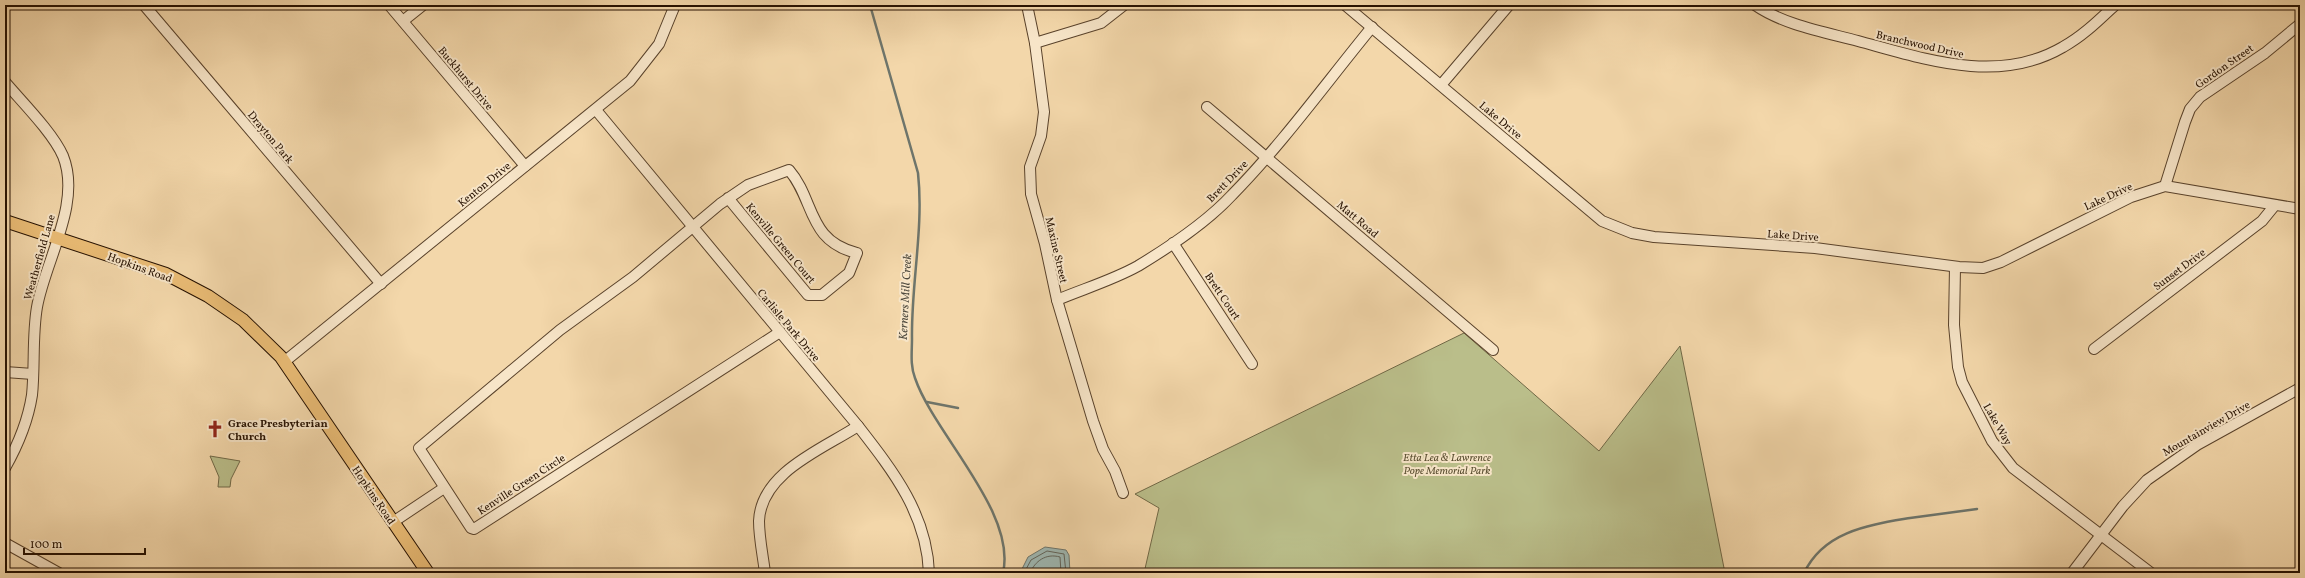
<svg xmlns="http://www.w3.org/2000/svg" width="2305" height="578" viewBox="0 0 2305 578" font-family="Vollkorn,serif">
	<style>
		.green { fill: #babe8a; stroke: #706846 }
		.water { fill: #9eb7b2; stroke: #6e756b }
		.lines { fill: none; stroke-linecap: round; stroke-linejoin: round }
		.shore { stroke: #62645a; stroke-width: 1 }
		.stream { stroke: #6e756b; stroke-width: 2.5 }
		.minor-casing { stroke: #59422b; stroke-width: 12 }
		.major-casing { stroke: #261101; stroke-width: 14 }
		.minor { stroke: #f7e5c8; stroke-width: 10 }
		.major { stroke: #eabc75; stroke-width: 12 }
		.labels { text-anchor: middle; stroke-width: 4; stroke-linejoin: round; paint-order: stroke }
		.street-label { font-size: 11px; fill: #261101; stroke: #f7e5c8 }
		.poi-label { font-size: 11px; font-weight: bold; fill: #261101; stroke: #f7e5c8; text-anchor: start }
		.park-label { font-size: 11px; font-style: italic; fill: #5a4e31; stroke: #f7e5c8 }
		.water-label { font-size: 12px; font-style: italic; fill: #504b3f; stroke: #f7e5c8 }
	</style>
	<rect width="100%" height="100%" fill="#f3d7aa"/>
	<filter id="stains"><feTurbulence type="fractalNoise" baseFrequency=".005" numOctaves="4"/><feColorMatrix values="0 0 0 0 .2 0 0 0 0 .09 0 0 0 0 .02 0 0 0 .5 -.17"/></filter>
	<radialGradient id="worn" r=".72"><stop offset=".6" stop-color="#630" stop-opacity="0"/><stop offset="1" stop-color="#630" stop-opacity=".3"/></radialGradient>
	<g class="green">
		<polygon points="1464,333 1599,451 1680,346 1725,573 1144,573 1159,508 1135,494"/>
		<polygon points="210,456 240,461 231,479 230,487 218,487 219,477"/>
	</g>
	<polygon class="water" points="1045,547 1066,550 1069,555 1070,573 1020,573 1028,557"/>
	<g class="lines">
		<g class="shore">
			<polyline points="1024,573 1031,560 1047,551 1064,554 1066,573"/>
			<path d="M1030,573C1035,561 1046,553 1060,557L1061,573"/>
		</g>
		<g class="stream">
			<path d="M870,5L918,173C924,228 911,284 912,339C912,352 910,365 915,378C934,434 1017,512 1003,573"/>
			<polyline points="927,402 958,408"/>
			<path d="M1804,573C1824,531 1869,525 1910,518C1933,515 1955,512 1977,509"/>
		</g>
		<g class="minor-casing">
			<g id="minor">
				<polyline points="144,5 381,284"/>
				<polyline points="389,5 525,166"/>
				<polyline points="1027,5 1035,43 1044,112 1041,136 1030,167 1031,194 1045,244 1057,300 1093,421 1103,449 1115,471 1123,493"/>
				<polyline points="1345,5 1602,221 1632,233 1654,237 1815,248 1959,267 1983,268 2001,262 2131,197 2165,186 2300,209"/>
				<path d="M1755,5C1784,25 1824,32 1858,41C1925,59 1998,85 2063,47C2083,36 2099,20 2115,5"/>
				<polyline points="403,21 423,5"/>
				<polyline points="1035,43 1101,23 1124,5"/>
				<path d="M5,82C22,102 53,133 63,156C82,203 45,261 37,307C32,336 35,366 32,395C28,421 18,445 5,468"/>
				<polyline points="1441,85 1509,5"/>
				<polyline points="1207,107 1493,350"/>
				<path d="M596,110L858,426C893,471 927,514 929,573"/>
				<polyline points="2165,186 2185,122 2190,109 2200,97 2265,53 2300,24"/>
				<path d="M728,198L808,295H822L849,273L857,253C807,241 815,200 789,170L748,185L720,204L633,277L560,330L419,448L471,528L474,529L780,332"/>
				<polyline points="1173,243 1252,364"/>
				<polyline points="1955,267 1954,325 1958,367 1962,382 1992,441 2013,468 2151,573"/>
				<path d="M1057,300C1083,289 1113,280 1138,266C1171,246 1206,223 1232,195C1283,143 1326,83 1372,27"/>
				<polyline points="2094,349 2262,221 2275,205"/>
				<polyline points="284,362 630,81 659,44 675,5"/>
				<polyline points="5,372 33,374"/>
				<polyline points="393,522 444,488"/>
				<polyline points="5,543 59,573"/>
				<path d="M765,573C763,556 759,538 759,521C761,472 823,449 858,426"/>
				<polyline points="2072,573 2123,506 2147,480 2197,445 2300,388"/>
			</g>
		</g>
		<g class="major-casing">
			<polyline id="major" points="5,221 166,274 208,296 243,320 281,357 428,573"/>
		</g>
		<use href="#minor" class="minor"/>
		<use href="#major" class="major"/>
	</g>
	<defs>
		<g id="church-bare" transform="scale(1.38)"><path d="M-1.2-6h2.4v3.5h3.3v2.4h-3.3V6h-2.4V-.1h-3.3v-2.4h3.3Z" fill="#8f2418" stroke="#f7e5c8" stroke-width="2.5" paint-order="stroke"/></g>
	</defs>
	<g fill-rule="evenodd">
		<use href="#church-bare" x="215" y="429"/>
	</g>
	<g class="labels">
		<g class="street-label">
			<text transform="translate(1920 44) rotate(13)" y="4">Branchwood Drive</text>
			<text transform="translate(2224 66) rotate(-35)" y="4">Gordon Street</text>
			<text transform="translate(466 78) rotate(50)" y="4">Buckhurst Drive</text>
			<text transform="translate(1501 120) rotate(40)" y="4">Lake Drive</text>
			<text transform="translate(271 137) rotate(50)" y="4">Drayton Park</text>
			<text transform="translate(1227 181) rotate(-46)" y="4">Brett Drive</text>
			<text transform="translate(484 184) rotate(-39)" y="4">Kenton Drive</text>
			<text transform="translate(2108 196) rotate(-25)" y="4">Lake Drive</text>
			<text transform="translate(1358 219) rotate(40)" y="4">Matt Road</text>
			<text transform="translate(1793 235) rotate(4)" y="4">Lake Drive</text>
			<text transform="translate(781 243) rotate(50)" y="4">Kenville Green Court</text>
			<text transform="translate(1057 250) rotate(77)" y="4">Maxine Street</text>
			<text transform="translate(39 257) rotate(-74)" y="4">Weatherfield Lane</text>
			<text transform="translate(140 267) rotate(20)" y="4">Hopkins Road</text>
			<text transform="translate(2179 269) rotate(-37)" y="4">Sunset Drive</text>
			<text transform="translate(1223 296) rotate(56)" y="4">Brett Court</text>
			<text transform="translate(789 325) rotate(50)" y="4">Carlisle Park Drive</text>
			<text transform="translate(1998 424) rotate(60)" y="4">Lake Way</text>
			<text transform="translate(2206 428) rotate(-30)" y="4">Mountainview Drive</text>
			<text transform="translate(521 484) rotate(-33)" y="4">Kenville Green Circle</text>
			<text transform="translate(374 495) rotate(56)" y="4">Hopkins Road</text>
		</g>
		<g class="poi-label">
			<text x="228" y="427">Grace Presbyterian<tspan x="228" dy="13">Church</tspan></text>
		</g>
		<g class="park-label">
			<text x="1447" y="461">Etta Lea &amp; Lawrence<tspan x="1447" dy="13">Pope Memorial Park</tspan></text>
		</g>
		<g class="water-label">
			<text transform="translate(905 297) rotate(-87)" y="4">Kerners Mill Creek</text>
		</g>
	</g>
	<rect width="2305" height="578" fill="none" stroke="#f3d7aa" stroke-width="20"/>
	<rect x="6" y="6" width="2293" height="566" fill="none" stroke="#261101" stroke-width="2"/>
	<rect x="10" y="10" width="2285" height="558" fill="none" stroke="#261101"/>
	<path d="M24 548v6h121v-6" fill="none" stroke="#261101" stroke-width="2"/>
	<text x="30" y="548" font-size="12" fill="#261101" stroke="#f7e5c8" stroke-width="3" paint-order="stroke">100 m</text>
	<rect width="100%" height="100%" filter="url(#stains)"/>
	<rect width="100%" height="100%" fill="url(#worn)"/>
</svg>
